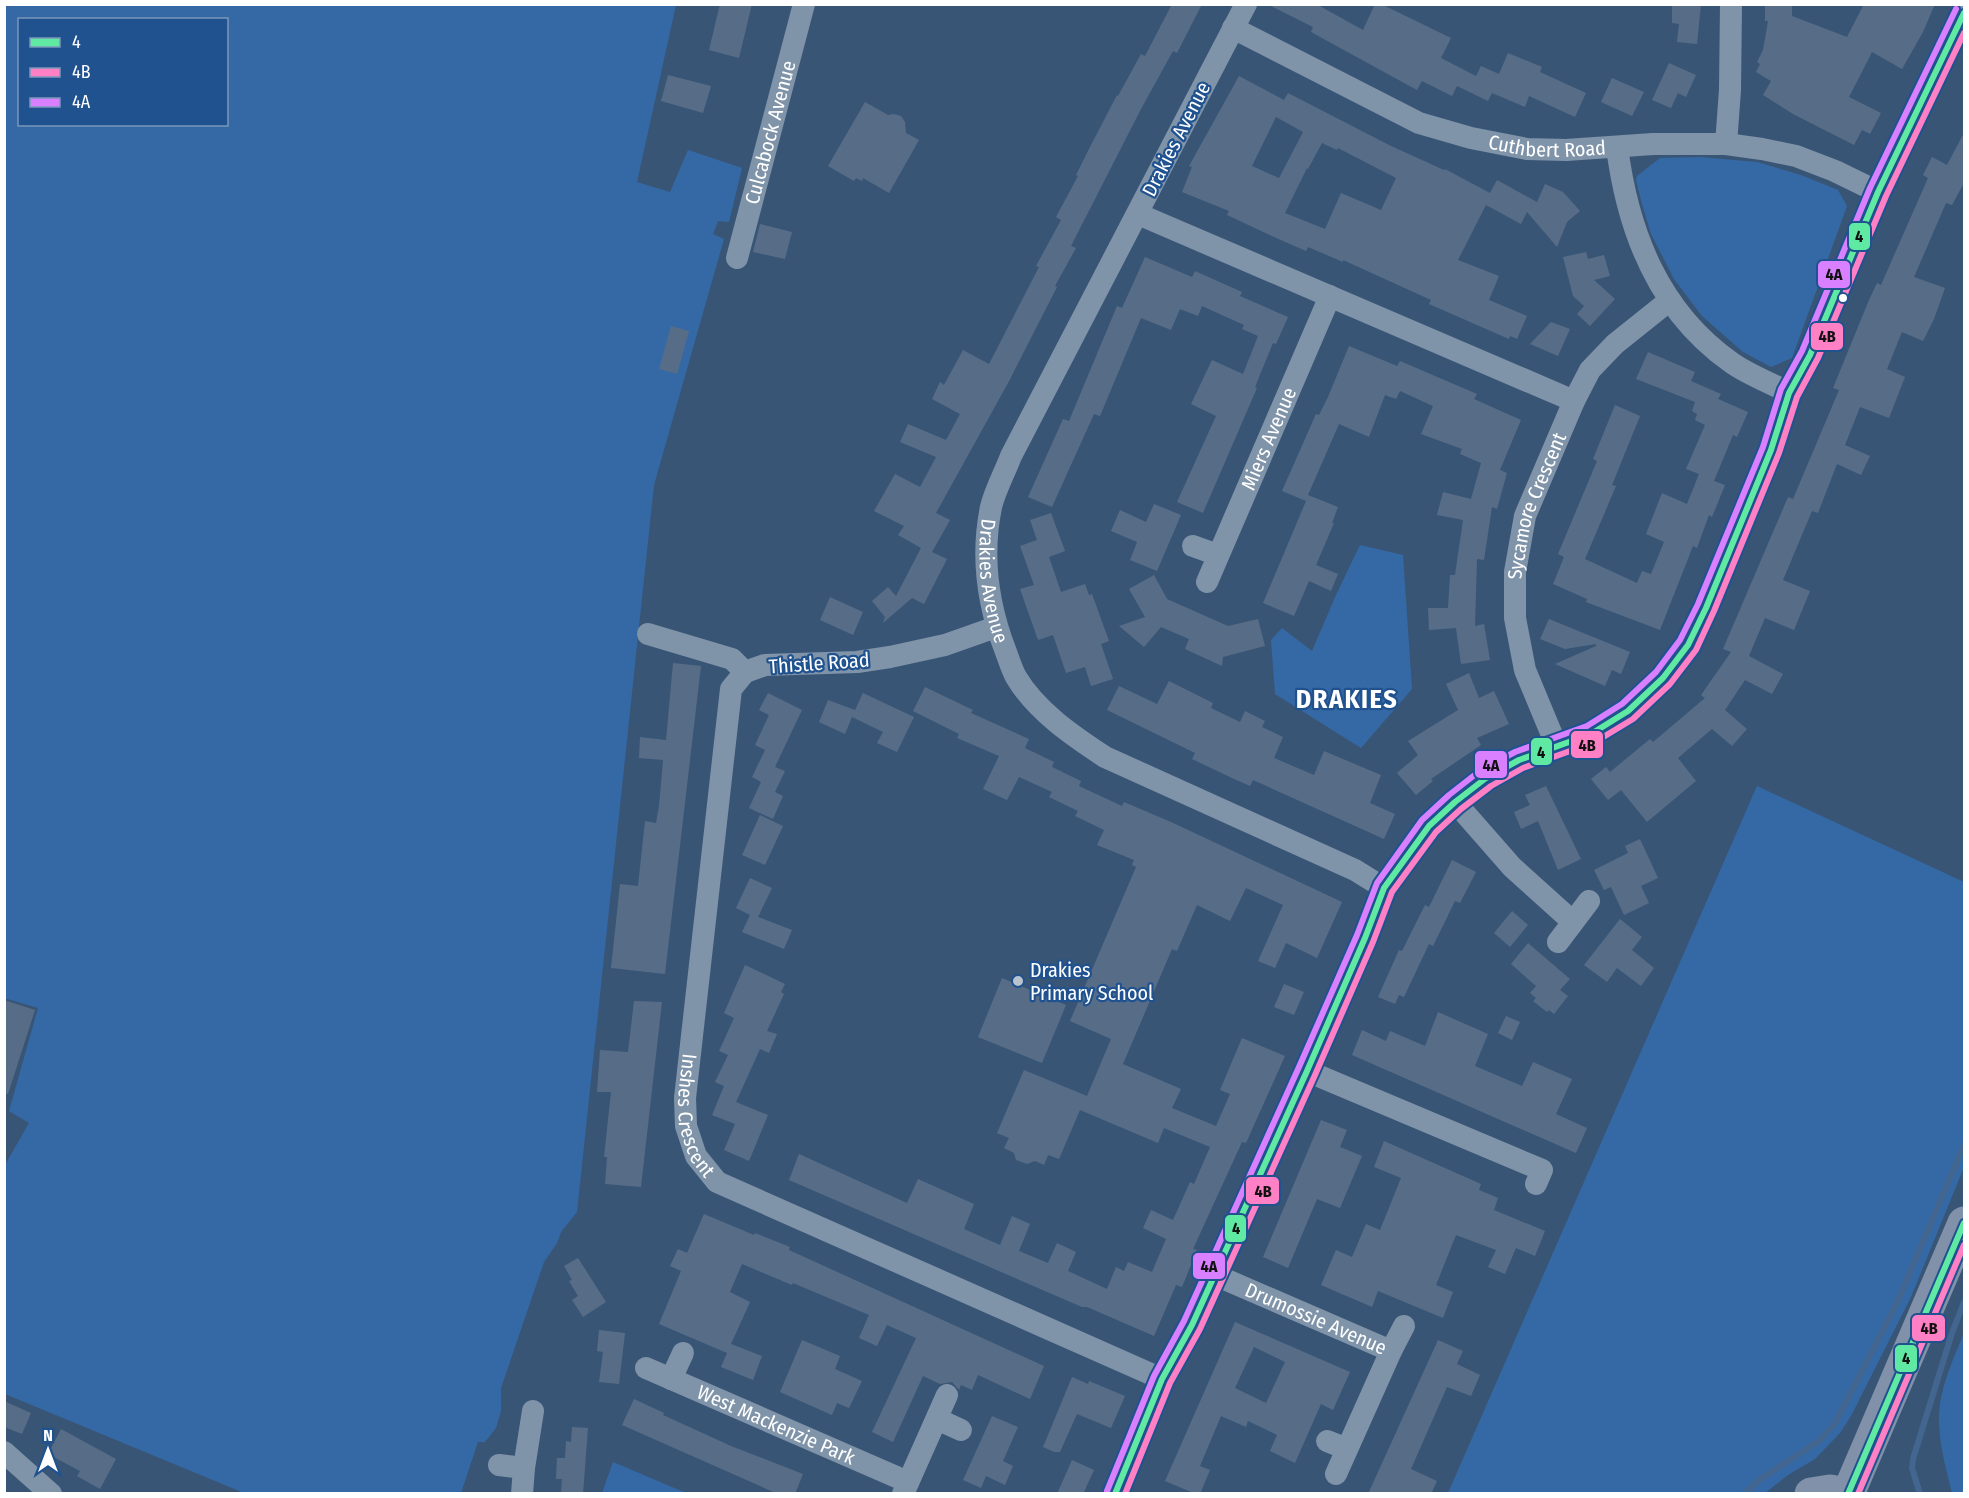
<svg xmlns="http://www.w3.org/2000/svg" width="1969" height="1498" viewBox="0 0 1969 1498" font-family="'Fira Sans Condensed',sans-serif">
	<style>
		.green { fill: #3569a5; fill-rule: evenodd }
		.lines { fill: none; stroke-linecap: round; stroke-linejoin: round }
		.stream { stroke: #436690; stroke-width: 6 }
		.building { fill: #576d87; fill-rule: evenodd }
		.minor { stroke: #8094a9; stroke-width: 22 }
		.primary { stroke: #8091a9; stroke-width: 33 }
		.bus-1-casing { stroke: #20528f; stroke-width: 10 }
		.bus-2-casing { stroke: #20528f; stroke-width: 10 }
		.bus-3-casing { stroke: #20528f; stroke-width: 10 }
		.bus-1 { stroke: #60e9a3; stroke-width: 6 }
		.bus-2 { stroke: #ff80c5; stroke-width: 6 }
		.bus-3 { stroke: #d880ff; stroke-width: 6 }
		.bus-dot { fill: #fff; stroke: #20528f; stroke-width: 2 }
		.poi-dot { fill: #bac4cf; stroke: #20528f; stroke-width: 2 }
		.labels { text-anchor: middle; stroke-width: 4.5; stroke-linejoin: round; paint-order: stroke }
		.street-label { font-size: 20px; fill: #fff; stroke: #20528f }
		.poi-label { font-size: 20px; fill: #fff; stroke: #20528f; text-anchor: start }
		.district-label { font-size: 26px; font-weight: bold; letter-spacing: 1.5px; fill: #fff; stroke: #20528f }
		.line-badge { stroke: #20528f; stroke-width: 2 }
		.pale-badge-label { font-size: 16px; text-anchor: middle; font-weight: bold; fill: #111 }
	</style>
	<rect width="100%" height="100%" fill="#395576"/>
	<g class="green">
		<path d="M4,5H676L637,182L670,192L688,150L742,168L729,222L718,221L713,234L724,239L654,485L577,1212L561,1232L557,1243L544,1262L501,1388V1411L496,1428L485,1442H478L461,1493H244L5,1394V1165L29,1123L9,1111L38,1008L4,998ZM20,20H226V124H20Z"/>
		<polygon points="1699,157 1757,162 1801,175 1838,190 1847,206 1792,358 1771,367 1743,352 1702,316 1674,279 1651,234 1642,204 1636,180 1637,176 1660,158"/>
		<polygon points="1360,545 1403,555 1412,689 1361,748 1275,694 1271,640 1282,628 1312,651 1336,595"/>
		<polygon points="1757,786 1964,882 1964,1167 1911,1297 1851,1416 1840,1433 1815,1459 1788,1475 1765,1493 1448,1493"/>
		<path d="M1964,1333V1493H1952C1946,1469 1939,1444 1939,1419C1939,1389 1953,1360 1964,1333Z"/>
		<polygon points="613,1462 686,1493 602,1493"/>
	</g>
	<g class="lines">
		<g class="stream">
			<polyline points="1744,1494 1759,1480 1819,1441 1834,1425 1896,1305 1964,1145"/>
			<polyline points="1920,1494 1912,1468 1913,1459 1952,1333 1964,1302"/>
		</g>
	</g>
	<g class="building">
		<polygon points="720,4 752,4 739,58 709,50"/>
		<polygon points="1172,4 1202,4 1177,53 1173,51 1141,109 1071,246 1076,248 1055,286 1057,287 1008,383 936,513 950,520 932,552 947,559 924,604 912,598 883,623 885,617 872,601 888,587 896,596 921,548 898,535 904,526 874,511 895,474 920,487 936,457 900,442 908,424 946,440 960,414 932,399 940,382 944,385 963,350 989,364 1039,267 1036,266 1061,220 1056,217 1078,176 1076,175 1091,145 1117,95 1118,96 1141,54 1145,56"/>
		<polygon points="1267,4 1316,4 1363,30 1375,4 1381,4 1451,38 1441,58 1476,76 1481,66 1499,74 1508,53 1542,67 1540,72 1586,93 1575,117 1529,96 1525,107 1492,93 1488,101 1457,86 1452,96 1422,81 1417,90 1311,32 1313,27"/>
		<polygon points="1672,4 1701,4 1697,44 1677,42 1679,24 1672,23"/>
		<polygon points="1765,4 1792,4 1792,16 1847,37 1864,4 1935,4 1923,32 1902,69 1872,52 1867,62 1849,97 1881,113 1870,134 1862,130 1854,145 1793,114 1763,95 1771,81 1756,72 1760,64 1757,62 1763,50 1768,21 1765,21"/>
		<polygon points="1669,63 1696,75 1686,97 1678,93 1671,108 1652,100"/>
		<polygon points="668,75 711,86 703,113 661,101"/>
		<path d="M1239,76L1284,100L1288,93L1391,146L1444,170L1445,169L1490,193L1497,180L1537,202L1545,184L1563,192L1580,211L1567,222L1557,247L1527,212L1521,224L1486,205L1458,260L1499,276L1489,300L1527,316L1517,339L1510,336L1509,339L1429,304L1431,300L1343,260V262L1308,247L1306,251L1274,237L1227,215L1229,211L1182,192L1192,167L1189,166ZM1276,117L1303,132L1279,178L1252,166ZM1322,143L1337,150L1338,148L1396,178L1381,210L1341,193L1325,229L1285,213L1307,168L1308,169Z"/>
		<polygon points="1612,78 1644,92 1632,116 1601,102"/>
		<polygon points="865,102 888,115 894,114 901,116 905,122 906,133 919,140 889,193 863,178 862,181 856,178 854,181 828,166"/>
		<polygon points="1965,131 1965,181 1952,205 1946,203 1914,277 1945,288 1934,319 1923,341 1902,332 1887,369 1905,377 1889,418 1860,407 1845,445 1870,456 1861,475 1837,464 1818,513 1812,511 1783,580 1810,591 1794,630 1765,618 1749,656 1783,674 1772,694 1745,680 1725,710 1747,729 1732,746 1712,729 1678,758 1696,781 1647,822 1621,790 1608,800 1591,779 1606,767 1610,772 1650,739 1653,742 1705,698 1701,695 1731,652 1723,649 1788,497 1793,499 1839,390 1833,388 1869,300 1877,283 1881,285 1928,178 1923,175 1932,157 1947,165"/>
		<polygon points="760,224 792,232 785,259 753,252"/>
		<polygon points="1586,252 1588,259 1604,255 1610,276 1594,280 1615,299 1590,326 1577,314 1584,306 1573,296 1563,257"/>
		<polygon points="1145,257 1192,277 1195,271 1242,292 1240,296 1288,317 1276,344 1273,343 1255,387 1257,388 1203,513 1177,502 1216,416 1191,404 1212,360 1243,374 1258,336 1242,329 1244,325 1202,306 1198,316 1180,309 1171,330 1141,318 1100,416 1094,414 1052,507 1028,497 1063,419 1069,421 1117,306 1122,308"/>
		<polygon points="1551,322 1570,329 1558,356 1530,344"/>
		<polygon points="671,326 689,331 677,374 659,369"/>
		<polygon points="1349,346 1397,366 1400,361 1477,394 1474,399 1521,420 1500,470 1507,473 1497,509 1492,507 1484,560 1477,559 1475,626 1484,624 1490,660 1461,664 1456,628 1429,630 1428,608 1448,608 1450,575 1455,575 1463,520 1437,515 1443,492 1471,499 1481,463 1460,454 1462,449 1421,434 1433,406 1400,391 1396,399 1385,395 1369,437 1339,424 1308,495 1338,507 1332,523 1334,523 1316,565 1338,574 1331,591 1309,581 1294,616 1263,603 1306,501 1282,491 1316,414 1319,415 1328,397"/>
		<polygon points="1648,352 1695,372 1691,381 1721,394 1718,399 1748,412 1737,437 1733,435 1714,481 1725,485 1712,517 1709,515 1697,548 1693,546 1660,630 1586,602 1587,599 1553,584 1564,557 1558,554 1597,461 1593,459 1615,405 1640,416 1612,485 1616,486 1585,559 1637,583 1642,571 1651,574 1664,542 1646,534 1662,493 1687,504 1699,474 1686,469 1705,425 1695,420 1697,414 1692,411 1695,402 1636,379"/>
		<polygon points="1154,504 1181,515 1157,571 1130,560 1137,542 1111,531 1120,510 1146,522"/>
		<polygon points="1051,513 1065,551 1049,557 1061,592 1085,584 1089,595 1092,594 1109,641 1101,644 1113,679 1091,686 1085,667 1066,673 1053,635 1038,640 1020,589 1034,585 1020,546 1037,540 1030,520"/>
		<polygon points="1154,575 1167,599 1228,626 1258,619 1265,646 1223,657 1222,666 1185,649 1189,639 1161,627 1144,647 1119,626 1145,617 1129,589"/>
		<polygon points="830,597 863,612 853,635 820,620"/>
		<polygon points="1549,619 1630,652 1621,674 1612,670 1605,686 1555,664 1596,646 1596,644 1565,649 1540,639"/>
		<polygon points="673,663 701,666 665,974 611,968 620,884 638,886 645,821 656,823 659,806 663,760 639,758 640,737 666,740"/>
		<polygon points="1469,673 1479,698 1494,691 1509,724 1477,738 1481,745 1431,779 1433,781 1416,795 1397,773 1418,755 1408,741 1458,710 1446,684"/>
		<polygon points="1169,681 1213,703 1211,708 1240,722 1245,711 1265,721 1262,727 1283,737 1274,758 1314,775 1324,751 1381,775 1370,803 1395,814 1384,839 1253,780 1250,786 1232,778 1192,759 1195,753 1107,710 1119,686 1157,704"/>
		<polygon points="925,687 973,710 971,713 1029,739 1025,748 1054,762 1052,767 1081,781 1079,786 1122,806 1124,802 1171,822 1342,902 1317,958 1286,943 1275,968 1258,961 1283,905 1246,888 1230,921 1197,905 1177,951 1172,949 1123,1064 1181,1089 1172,1108 1216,1126 1230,1094 1220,1090 1242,1038 1285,1056 1246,1143 1242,1142 1193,1249 1197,1250 1182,1287 1176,1285 1154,1336 1087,1307 1082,1307 789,1180 799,1154 907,1203 918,1179 974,1204 964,1229 1000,1245 1012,1216 1030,1224 1019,1251 1048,1263 1057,1243 1076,1252 1068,1271 1107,1289 1116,1267 1124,1271 1128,1262 1152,1272 1166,1239 1143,1228 1151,1210 1173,1220 1190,1182 1194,1184 1210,1147 1164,1128 1158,1143 1080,1110 1059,1159 1048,1155 1044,1165 1035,1161 1027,1164 1016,1160 1014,1153 1004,1148 1009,1138 997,1133 1024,1070 1087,1096 1111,1039 1070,1021 1136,867 1132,865 1134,860 1097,845 1104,830 1075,816 1078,811 1049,797 1052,792 1019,777 1007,800 983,789 999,756 957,738 959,734 913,711"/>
		<polygon points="768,693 802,710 775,767 785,771 775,792 783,796 773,819 749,808 761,782 752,777 765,750 755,745 769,715 759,710"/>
		<polygon points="863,693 914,717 897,752 877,743 883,732 852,717 845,734 819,722 828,700 855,710"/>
		<polygon points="1546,786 1581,859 1558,870 1538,821 1521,829 1514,812 1530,805 1525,795"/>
		<polygon points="760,815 783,826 765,865 742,855"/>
		<polygon points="1640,839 1658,878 1641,886 1649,903 1624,915 1611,887 1604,890 1594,870 1628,853 1625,846"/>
		<polygon points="1452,860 1476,872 1460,903 1455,901 1433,946 1429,944 1404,997 1399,995 1395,1004 1378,997 1399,950 1402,951 1425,905 1429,907"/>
		<polygon points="750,878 772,888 758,917 792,930 784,949 742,932 750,915 736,908"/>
		<polygon points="1512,911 1528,925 1510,947 1494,933"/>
		<polygon points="1620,919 1642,937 1632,950 1654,968 1641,986 1617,968 1607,982 1584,965"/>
		<polygon points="1528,943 1570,979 1560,990 1568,996 1554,1014 1549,1010 1547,1012 1533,1001 1536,998 1530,993 1536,986 1511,964"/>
		<polygon points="745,965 785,984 781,992 784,994 767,1031 777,1034 769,1053 760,1049 736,1102 768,1115 749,1161 724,1150 735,1124 712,1115 724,1086 715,1082 728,1055 719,1051 734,1018 724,1013"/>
		<polygon points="1002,978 1066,1005 1042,1063 978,1037"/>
		<polygon points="1284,984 1304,992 1294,1015 1274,1007"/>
		<polygon points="4,1000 35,1010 8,1094 4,1093"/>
		<polygon points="634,1001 662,1002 641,1187 605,1184 607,1157 604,1157 611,1092 597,1092 600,1050 628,1052"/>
		<polygon points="1438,1012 1488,1034 1475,1066 1522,1086 1533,1062 1572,1079 1556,1114 1587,1128 1576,1153 1352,1055 1362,1030 1386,1041 1390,1031 1425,1046"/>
		<polygon points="1506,1016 1520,1022 1512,1040 1498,1033"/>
		<polygon points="1321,1120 1347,1130 1340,1147 1362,1156 1340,1208 1317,1199 1288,1268 1263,1257"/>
		<polygon points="1384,1141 1481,1184 1479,1190 1498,1198 1494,1210 1545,1231 1535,1256 1516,1248 1505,1274 1488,1267 1496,1250 1456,1235 1436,1285 1453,1292 1443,1318 1378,1291 1372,1307 1321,1285 1336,1250 1352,1257 1366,1224 1380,1230 1401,1178 1374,1167"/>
		<polygon points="704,1214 754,1235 755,1233 790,1247 789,1250 1044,1366 1030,1399 978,1375 972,1390 961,1385 959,1390 952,1382 940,1384 923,1376 893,1442 872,1432 916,1338 887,1325 877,1346 859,1338 869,1315 793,1283 792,1285 742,1264 730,1292 750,1302 731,1344 762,1356 753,1380 721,1367 727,1353 659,1324 681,1271 670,1266 678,1249 687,1253"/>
		<polygon points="578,1258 606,1302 583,1317 572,1300 578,1296 569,1281 572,1280 564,1266"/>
		<path d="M1235,1322L1350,1372L1333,1410L1321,1404L1295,1463L1270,1451L1277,1435L1248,1421L1246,1427L1221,1416L1200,1466L1210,1470L1200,1494H1196L1165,1481ZM1254,1347L1285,1362L1266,1403L1235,1388Z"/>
		<polygon points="599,1330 625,1333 619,1384 599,1382 603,1352 597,1351"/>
		<polygon points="802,1340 840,1356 835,1369 862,1381 849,1408 837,1403 832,1415 780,1392"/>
		<polygon points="1438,1340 1463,1351 1457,1364 1480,1375 1471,1396 1447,1387 1411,1469 1437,1481 1431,1494 1368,1494"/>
		<polygon points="1072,1377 1088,1384 1089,1381 1125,1396 1111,1428 1077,1414 1060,1452 1054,1452 1043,1447"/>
		<polygon points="634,1399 664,1413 663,1415 731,1446 803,1474 795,1494 778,1494 622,1425"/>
		<polygon points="4,1401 31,1413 22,1434 4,1427"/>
		<polygon points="992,1416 1018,1427 1003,1461 1013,1466 1005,1485 986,1476 981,1488 963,1480"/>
		<polygon points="572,1427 588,1428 583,1494 561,1493 562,1479 556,1479 557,1458 565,1458 566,1441 571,1442"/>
		<polygon points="61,1429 116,1459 100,1489 77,1476 80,1471 48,1454"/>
		<polygon points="1072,1460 1094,1470 1083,1494 1057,1494"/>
	</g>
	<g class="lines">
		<g class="minor">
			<path id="s1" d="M1246,4L1011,456C1005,472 995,490 991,507C981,556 988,606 1006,652C1009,660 1012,670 1016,677C1036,711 1073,736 1105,757L1355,870L1384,888"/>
			<path id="s2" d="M1233,28L1419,123L1471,138L1527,149L1566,150L1653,144H1726L1762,149L1796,156L1835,171L1878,192"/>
			<polyline points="1726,144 1730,90 1731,4"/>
			<path d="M1617,147C1628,233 1659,312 1732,363C1749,375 1771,383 1789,393"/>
			<polyline points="1138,214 1574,401"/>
			<path id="s3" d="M737,258L804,4"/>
			<polyline points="1193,546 1218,555"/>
			<path id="s4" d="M1207,582L1330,296"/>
			<path id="s5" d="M996,627L945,645L890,657L857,662L765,665L745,672L731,689L685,1098L686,1126L696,1156L717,1182L1162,1379"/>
			<polyline points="648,634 732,659 745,672"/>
			<path id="s6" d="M1557,747L1525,670L1515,618V572L1525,516L1574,401L1590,370L1615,344L1670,300"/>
			<polyline points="1455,802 1512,867 1573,922"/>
			<polyline points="1558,942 1589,901"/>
			<polyline points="1307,1071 1542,1170 1536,1184"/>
			<path id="s7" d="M1215,1275L1391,1351L1336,1474"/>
			<polyline points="1391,1351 1404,1326"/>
			<path id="s8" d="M646,1368L908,1482"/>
			<polyline points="671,1379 683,1353"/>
			<polyline points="937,1419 961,1430"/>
			<polyline points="1327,1441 1347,1449"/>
			<polyline points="4,1452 51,1494"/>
			<polyline points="499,1465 524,1468"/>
			<polyline points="522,1494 524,1468 533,1411"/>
			<polyline points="903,1494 947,1395"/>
			<polyline points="1115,1494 1162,1379 1192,1325 1307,1071 1365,938 1384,888 1429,826 1455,802 1486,778 1519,760 1591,734 1628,711 1663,678 1688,645 1706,608 1771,450 1789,393 1810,355 1878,192 1964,13"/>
		</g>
		<g class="primary">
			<polyline points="1811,1494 1830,1491 1847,1494"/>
			<polyline points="1848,1494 1964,1223"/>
		</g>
		<g class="bus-1-casing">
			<g id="bus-1">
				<polyline points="1115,1494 1162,1379 1192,1325 1307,1071 1365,938 1384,888 1429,826 1455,802 1486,778 1519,760 1591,734 1628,711 1663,678 1688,645 1706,608 1771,450 1789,393 1810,355 1878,192 1964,13"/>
				<polyline points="1848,1494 1964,1223"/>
			</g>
		</g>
		<g class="bus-2-casing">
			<g id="bus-2">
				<polyline points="1125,1494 1170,1383 1200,1329 1315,1075 1373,942 1392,892 1436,832 1461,809 1491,786 1523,768 1595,742 1633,719 1670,684 1696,650 1714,611 1779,453 1797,397 1818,358 1886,196 1964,33"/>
				<polyline points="1858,1494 1964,1245"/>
			</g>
		</g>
		<g class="bus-3-casing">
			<polyline id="bus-3" points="1107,1491 1154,1376 1184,1321 1299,1067 1357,935 1377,883 1422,820 1449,795 1481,770 1515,752 1587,726 1622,704 1656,672 1680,640 1698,604 1763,447 1781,389 1802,351 1870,188 1956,9"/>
		</g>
		<use href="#bus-1" class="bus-1"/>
		<use href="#bus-2" class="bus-2"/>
		<use href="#bus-3" class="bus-3"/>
	</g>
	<circle class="bus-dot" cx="1843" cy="298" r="5"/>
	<circle class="poi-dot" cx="1018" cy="981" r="6"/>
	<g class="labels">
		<g class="street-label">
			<text dy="7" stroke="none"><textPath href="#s3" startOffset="130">Culcabock Avenue</textPath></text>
			<text transform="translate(1176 139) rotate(-63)" y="7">Drakies Avenue</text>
			<text dy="7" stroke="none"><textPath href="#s2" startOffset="340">Cuthbert Road</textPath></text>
			<text dy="7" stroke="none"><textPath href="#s4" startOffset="156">Miers Avenue</textPath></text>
			<text dy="7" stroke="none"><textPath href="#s6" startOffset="252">Sycamore Crescent</textPath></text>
			<text dy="7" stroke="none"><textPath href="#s1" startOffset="639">Drakies Avenue</textPath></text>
			<text transform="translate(819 663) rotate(-4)" y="7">Thistle Road</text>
			<text dy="7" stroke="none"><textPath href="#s5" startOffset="710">Inshes Crescent</textPath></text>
			<text dy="7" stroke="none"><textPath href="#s7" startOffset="110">Drumossie Avenue</textPath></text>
			<text dy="7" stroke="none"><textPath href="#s8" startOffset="142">West Mackenzie Park</textPath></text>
		</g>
		<g class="poi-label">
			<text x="1030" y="977">Drakies<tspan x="1030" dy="23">Primary School</tspan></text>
		</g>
		<g class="district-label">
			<text x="1347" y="708">DRAKIES</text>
		</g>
	</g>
	<g class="line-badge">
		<rect x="1848" y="222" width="23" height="29" rx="6" fill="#60e9a3"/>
		<rect x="1817" y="260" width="34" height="29" rx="6" fill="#d880ff"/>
		<rect x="1810" y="322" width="34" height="29" rx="6" fill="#ff80c5"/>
		<rect x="1570" y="730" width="34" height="29" rx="6" fill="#ff80c5"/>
		<rect x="1530" y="737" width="23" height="29" rx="6" fill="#60e9a3"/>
		<rect x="1474" y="750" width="34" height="29" rx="6" fill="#d880ff"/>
		<rect x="1245" y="1176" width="35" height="29" rx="6" fill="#ff80c5"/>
		<rect x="1224" y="1214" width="23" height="29" rx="6" fill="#60e9a3"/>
		<rect x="1192" y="1252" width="34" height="28" rx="6" fill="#d880ff"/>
		<rect x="1911" y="1314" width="35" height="28" rx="6" fill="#ff80c5"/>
		<rect x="1894" y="1344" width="24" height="29" rx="6" fill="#60e9a3"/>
	</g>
	<g class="pale-badge-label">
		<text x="1859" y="242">4</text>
		<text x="1834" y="280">4A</text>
		<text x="1827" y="342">4B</text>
		<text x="1587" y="751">4B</text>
		<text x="1541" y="758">4</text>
		<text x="1491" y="771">4A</text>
		<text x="1263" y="1197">4B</text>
		<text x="1236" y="1234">4</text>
		<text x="1209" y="1272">4A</text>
		<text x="1929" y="1334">4B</text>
		<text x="1906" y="1364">4</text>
	</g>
	<rect width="1969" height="1498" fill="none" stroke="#ffffff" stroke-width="12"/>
	<rect x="18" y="18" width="210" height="108" fill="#20528f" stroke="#7997bc" stroke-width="1.5"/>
	<rect x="30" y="38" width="30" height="9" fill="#60e9a3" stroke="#7997bc" stroke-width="1.5"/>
	<text x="72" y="48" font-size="18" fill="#ffffff">4</text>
	<rect x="30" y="68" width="30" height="9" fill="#ff80c5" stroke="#7997bc" stroke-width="1.5"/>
	<text x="72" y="78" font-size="18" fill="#ffffff">4B</text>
	<rect x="30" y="98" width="30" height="9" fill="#d880ff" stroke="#7997bc" stroke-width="1.5"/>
	<text x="72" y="108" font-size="18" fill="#ffffff">4A</text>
	<g transform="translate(48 1450)" stroke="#20528f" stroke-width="4.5" paint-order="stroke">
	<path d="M0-4.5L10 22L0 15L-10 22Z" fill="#ffffff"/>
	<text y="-9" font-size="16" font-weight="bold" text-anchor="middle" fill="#ffffff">N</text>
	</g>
</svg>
